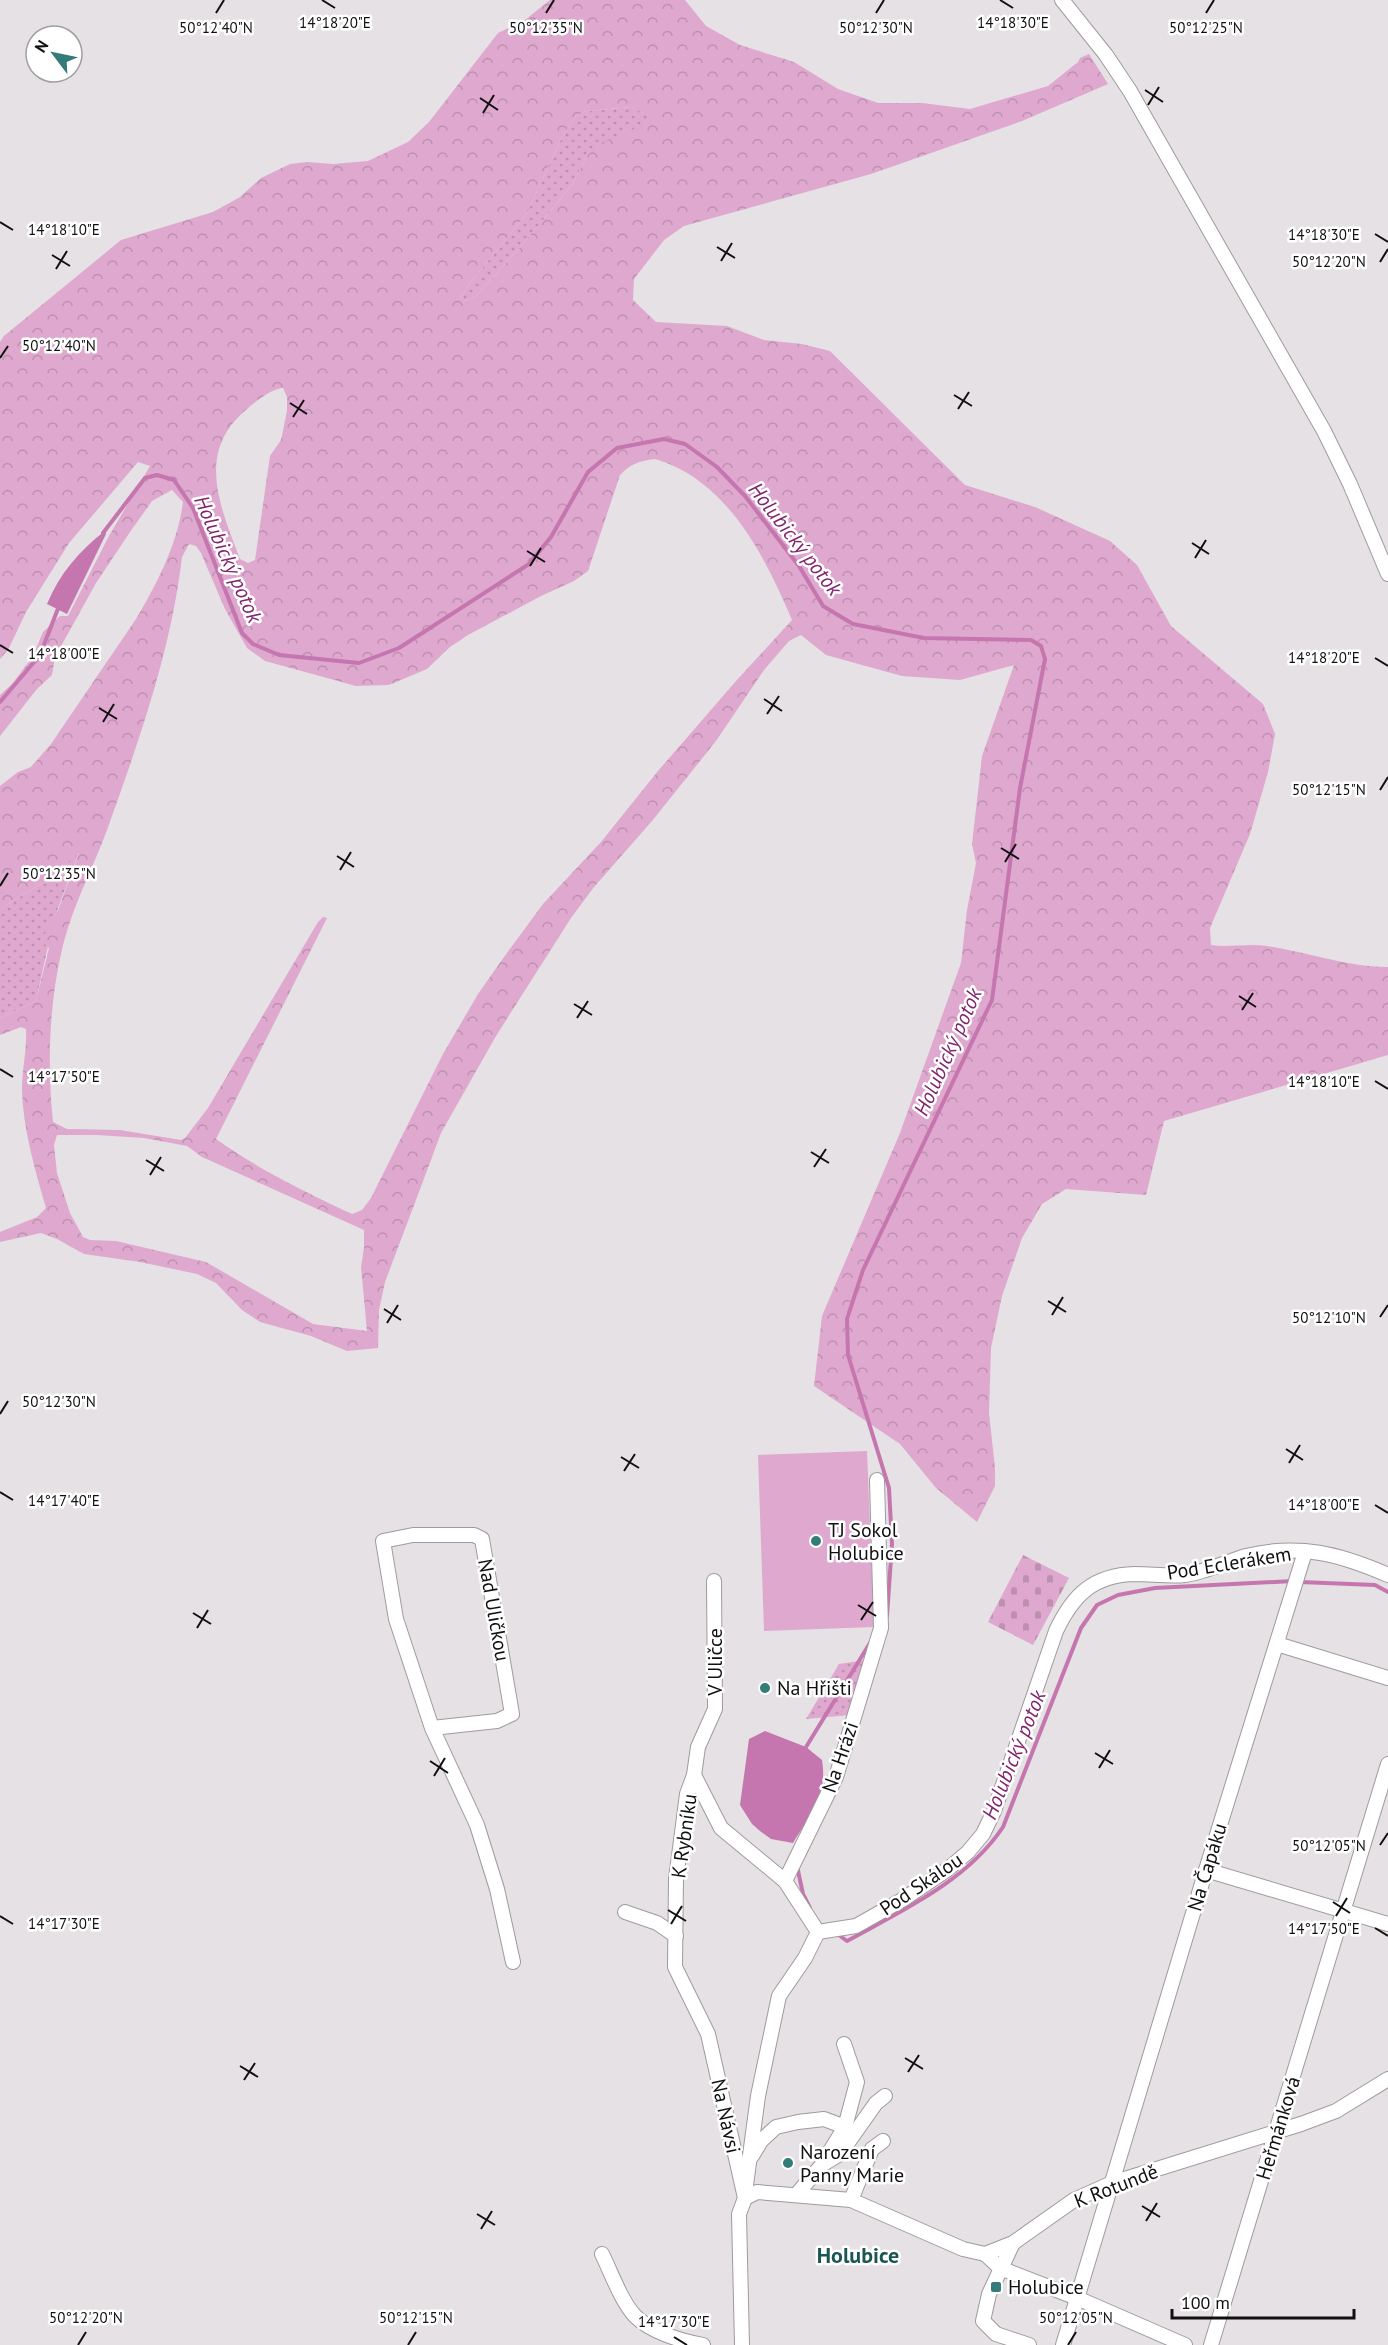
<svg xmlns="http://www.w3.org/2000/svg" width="1388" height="2345" viewBox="0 0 1388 2345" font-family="'PT Sans',sans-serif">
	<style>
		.grass { fill: url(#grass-dots) }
		.forest { fill: url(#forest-crowns); fill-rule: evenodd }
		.cemetery { fill: url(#cemetery-stones) }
		.pitch { fill: #dfa8ce }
		.water { fill: #c576af }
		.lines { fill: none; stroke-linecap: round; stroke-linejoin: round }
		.stream { stroke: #c576af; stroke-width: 4 }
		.minor-casing { stroke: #9f9a9d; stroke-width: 16 }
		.minor { stroke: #fff; stroke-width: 14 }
		.ticks { fill: none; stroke: #111011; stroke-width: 2 }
		.poi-dot { fill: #337c79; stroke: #fff; stroke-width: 2 }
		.labels { text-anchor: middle; stroke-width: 5; stroke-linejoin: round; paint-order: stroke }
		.poi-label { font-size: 20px; fill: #111011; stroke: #fff; text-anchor: start }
		.street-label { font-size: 20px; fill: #111011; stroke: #fff }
		.water-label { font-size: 21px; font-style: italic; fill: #83256e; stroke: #fff }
		.quarter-label { font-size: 22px; font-weight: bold; fill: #1a5654; stroke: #fff }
		.ticks-label { font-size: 15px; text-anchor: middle; fill: #111011; stroke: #fff; stroke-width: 5; stroke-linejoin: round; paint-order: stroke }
	</style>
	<defs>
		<pattern id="grass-dots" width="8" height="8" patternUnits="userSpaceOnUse" patternTransform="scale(1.5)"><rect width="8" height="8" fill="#dfa8ce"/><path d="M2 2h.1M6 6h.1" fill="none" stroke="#be90b0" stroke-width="1.8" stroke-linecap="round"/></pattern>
		<pattern id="forest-crowns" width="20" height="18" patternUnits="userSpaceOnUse" patternTransform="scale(1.5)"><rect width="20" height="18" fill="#dfa8ce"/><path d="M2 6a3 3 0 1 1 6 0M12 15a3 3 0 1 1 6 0" fill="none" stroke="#be90b0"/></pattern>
		<pattern id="cemetery-stones" width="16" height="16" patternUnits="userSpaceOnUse" patternTransform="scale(1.5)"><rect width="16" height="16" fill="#dfa8ce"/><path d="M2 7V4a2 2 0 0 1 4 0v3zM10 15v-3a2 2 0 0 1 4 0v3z" fill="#be90b0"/></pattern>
	</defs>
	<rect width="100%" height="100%" fill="#e6e1e4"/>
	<g class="grass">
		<polygon points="632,107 656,120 588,154 572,185 516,252 476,296 466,301 462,299 461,296 469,284 526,215 562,137 575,117 586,111"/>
		<polygon points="79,852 54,919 36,1001 0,1018 0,909 44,882"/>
		<polygon points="866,1660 851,1715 806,1719 839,1664"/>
	</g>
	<path class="forest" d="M550,0H685L706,26L740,45L794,62L838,89L878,103H922L970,109L1048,86L1078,62L1080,58L1089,54L1108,84L1022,121L871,174L684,226L664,240L634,279L633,300L656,322L727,326L764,340L802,344L830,351L965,485L1035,507L1110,541L1137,565L1171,626L1263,704L1275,734L1268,772L1250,834L1210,928L1211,945C1229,948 1248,943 1267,946C1307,952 1348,967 1388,967V1055L1164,1121L1146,1195L1066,1189L1042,1204L1022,1238L1002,1296L991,1348L989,1413L995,1468V1486L977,1522L936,1488L900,1444L814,1386L822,1316L900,1133L961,963L967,910L976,863L972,844L982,756L1014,665L960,680L902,676L826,655L801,635L789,641L764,670L716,741L652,821L594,887L571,918L496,1036L441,1133L425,1176L385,1282L379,1310L378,1348L347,1351L311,1336L260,1322L242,1310L216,1283L197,1274L140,1262L84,1254L57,1239L41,1233L0,1242V1232L37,1217L46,1208C35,1170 23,1129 22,1090C22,1069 27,1050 26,1029L21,1027L0,1035V1018L36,1001L49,948L42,942C47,926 52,923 58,910L79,853L44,882L0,909V786L18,772L31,767L51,744L136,619C157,584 178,543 183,502L172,490L152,501L130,532L96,583L55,657L52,675L37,689L0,736V695L12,684L33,656L43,632L60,616H68L109,536L150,466L138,462L69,543L26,612L8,650L0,659V342L4,336L121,240L213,212L240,197L261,178L290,164L307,162L333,164L368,161L408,142L429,122L498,33L525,20ZM632,107L655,120L598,144L588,154L572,185L516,252L476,296L466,301L462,299L461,296L469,284L526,215L562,137L575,117L586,111ZM283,388L287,397V411L281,440L270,456L255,560L248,563L240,559C220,506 195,452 247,409C256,401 271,389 283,388ZM655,459C727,480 765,556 792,620L736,681L658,771L601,842L543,904L504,957L478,994L443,1054L371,1198L362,1210L352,1214C305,1192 258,1169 216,1139L327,918L323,917L318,922L208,1108L185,1138L181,1140L120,1130L67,1129L53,1122C47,1063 49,1002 63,945C73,905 93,868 107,830C139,741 171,651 182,557L189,544L196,546L201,553L225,609L247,648L265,661L356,686L389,685L427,669L450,647L468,635L541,596L574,581L588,571L620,475C631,463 640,461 655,459ZM57,1135H97L144,1138L187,1146L202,1157L364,1230V1248L361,1267L367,1331L313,1324L206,1262L116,1241L90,1240L83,1237L70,1213L57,1173L54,1145Z"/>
	<polygon class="cemetery" points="1023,1555 1069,1578 1033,1645 988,1622"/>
	<polygon class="pitch" points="867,1451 874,1627 764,1631 758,1455"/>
	<g class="water">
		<path d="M105,531L106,534L67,614L47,604C60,573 79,551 105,531Z"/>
		<path d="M765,1731L806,1747L822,1760C828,1794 810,1815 793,1843L771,1839L760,1831L752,1824L740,1805L749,1739Z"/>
	</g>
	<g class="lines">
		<g class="stream">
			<polyline points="103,533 145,478 157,475 174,480 193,508 242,633 253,644 279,655 359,663 399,648 529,564 551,537 588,472 617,448 664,439 685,444 717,467 745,496 799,566 823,606 853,624 924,638 1031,640 1041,646 1045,659 1020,788 992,1000 863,1270 847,1319 848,1355 889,1488 892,1544 887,1616"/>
			<polyline points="0,702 40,655 59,606"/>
			<polyline points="1300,1582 1375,1585 1388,1592"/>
			<polyline points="805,1752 806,1747 870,1643"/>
			<polyline points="797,1866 803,1894 810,1908"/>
			<path d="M836,1933L847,1941C903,1910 967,1881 1003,1827L1081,1628L1097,1605L1118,1595L1155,1588L1293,1581"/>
		</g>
		<g class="minor-casing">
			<g id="minor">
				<polyline points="1062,0 1106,55 1130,91 1324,431 1350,484 1388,574"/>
				<polyline points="714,1581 715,1709 698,1747 694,1775 687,1794 676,1879 675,1967 708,2034 745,2198"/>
				<polyline points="1277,1644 1388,1678"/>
				<polyline points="432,1728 497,1721 512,1714 482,1539 474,1535 413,1535 383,1541 396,1619 432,1728 477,1825 497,1889 513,1962"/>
				<polyline points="694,1775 721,1828 785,1881 818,1932"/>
				<polyline points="1206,1870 1388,1924"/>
				<polyline points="785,1881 836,1777 881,1628 877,1480"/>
				<polyline points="625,1912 657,1923 676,1936"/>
				<path d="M818,1932L856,1926L902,1900L948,1869L968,1852L983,1834L994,1811L1056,1631C1073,1595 1093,1575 1135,1574C1152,1574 1169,1577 1185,1575C1206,1572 1226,1562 1246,1556C1299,1543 1340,1554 1388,1575"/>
				<polyline points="752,2156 761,2141 776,2127 798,2122 824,2119 845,2127"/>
				<polyline points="825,2163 840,2154 876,2103 885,2096"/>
				<polyline points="746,2185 758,2096 779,1996 805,1958 818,1932"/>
				<polyline points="796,2195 821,2166 845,2127 857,2082 844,2044"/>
				<polyline points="851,2200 872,2149 883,2141"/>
				<polyline points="1013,2243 989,2294 983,2321 996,2334 1029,2345"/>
				<path d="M602,2254C611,2272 621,2301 635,2316C651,2332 681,2341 703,2345"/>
				<polyline points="985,2254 1000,2268 1077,2298 1185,2345"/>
				<polyline points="742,2345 739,2214 745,2198 757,2192 851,2200 963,2249 985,2254 1013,2243 1074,2200 1112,2183 1301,2124 1336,2111 1388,2079"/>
				<polyline points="1063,2345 1206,1870 1305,1552"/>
				<polyline points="1211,2345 1388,1764"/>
			</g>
		</g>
		<use href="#minor" class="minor"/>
	</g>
	<path class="ticks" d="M322,0L335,8M1000,0L1013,8M216,13L224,0M546,13L554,0M876,13L884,0M1206,13L1214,0M1145,90L1163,102M480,98L498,110M1148,105L1159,87M483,113L494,95M0,222L13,230M1375,234L1388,242M717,247L735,258M52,255L70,266M721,261L732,243M1380,262L1388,249M56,269L67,251M0,358L8,346M954,395L972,406M290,403L307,414M958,409L969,392M293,417L304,400M1192,543L1209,554M527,551L545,562M1195,558L1206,540M530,566L541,548M0,645L13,653M1375,658L1388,666M764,699L782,711M99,708L117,719M767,714L779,696M103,722L114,704M1380,790L1388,777M1001,848L1019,859M337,856L354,867M1005,862L1016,844M340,870L351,852M0,886L8,873M1239,996L1256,1007M574,1004L592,1015M1242,1010L1253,993M577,1018L588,1001M0,1069L13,1077M1375,1081L1388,1089M811,1152L829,1163M146,1160L164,1171M814,1167L826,1149M150,1175L161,1157M1048,1301L1066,1312M384,1309L401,1320M1052,1315L1063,1297M1380,1317L1388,1305M387,1323L398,1305M0,1414L8,1401M1286,1449L1303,1460M621,1457L639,1468M1289,1463L1300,1445M624,1471L635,1454M0,1492L13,1500M1375,1505L1388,1513M858,1605L876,1616M193,1613L211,1624M861,1620L873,1602M197,1628L208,1610M1095,1753L1113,1764M430,1761L448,1773M1099,1768L1110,1750M434,1776L445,1758M1380,1845L1388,1833M1333,1902L1350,1913M668,1910L686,1921M0,1916L13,1924M1336,1916L1347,1898M671,1924L682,1906M1375,1928L1388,1936M905,2058L923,2069M240,2066L258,2077M908,2072L919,2055M244,2080L255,2063M1142,2206L1160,2217M477,2214L495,2225M1146,2221L1157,2203M481,2229L492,2211M674,2337L687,2345M78,2345L86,2332M408,2345L416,2332M1068,2345L1076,2332"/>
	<g class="poi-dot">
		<circle cx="816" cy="1541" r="6"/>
		<circle cx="765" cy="1688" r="6"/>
		<circle cx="788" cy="2163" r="6"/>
		<rect x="990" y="2281" width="12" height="12" rx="3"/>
	</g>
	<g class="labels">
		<g class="poi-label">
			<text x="828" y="1537">TJ Sokol<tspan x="828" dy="23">Holubice</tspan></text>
			<text x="777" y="1695">Na Hřišti</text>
			<text x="800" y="2159">Narození<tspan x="800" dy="23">Panny Marie</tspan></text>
			<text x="1008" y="2294">Holubice</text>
		</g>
		<g class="street-label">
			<text transform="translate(1229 1563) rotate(-9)" y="7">Pod Eclerákem</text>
			<text transform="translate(494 1610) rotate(80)" y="7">Nad Uličkou</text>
			<text transform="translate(715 1662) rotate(-90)" y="7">V Uličce</text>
			<text transform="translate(840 1757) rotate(-71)" y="7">Na Hrázi</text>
			<text transform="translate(684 1836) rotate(-82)" y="7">K Rybníku</text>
			<text transform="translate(1207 1867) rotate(-73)" y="7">Na Čapáku</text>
			<text transform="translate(921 1884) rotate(-34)" y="7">Pod Skálou</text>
			<text transform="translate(726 2116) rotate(78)" y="7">Na Návsi</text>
			<text transform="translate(1278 2128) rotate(-73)" y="7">Heřmánková</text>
			<text transform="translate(1116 2186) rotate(-21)" y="7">K Rotundě</text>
		</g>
		<g class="water-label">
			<text transform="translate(795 539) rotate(52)" y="7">Holubický potok</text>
			<text transform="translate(228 559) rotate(66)" y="7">Holubický potok</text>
			<text transform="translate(948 1052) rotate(-66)" y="7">Holubický potok</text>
			<text transform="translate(1014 1755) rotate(-68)" y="7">Holubický potok</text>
		</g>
		<g class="quarter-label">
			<text x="858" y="2263">Holubice</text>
		</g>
	</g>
	<g class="ticks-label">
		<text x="1013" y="28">14°18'30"E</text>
		<text x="335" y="28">14°18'20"E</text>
		<text x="216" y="33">50°12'40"N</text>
		<text x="546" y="33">50°12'35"N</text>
		<text x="876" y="33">50°12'30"N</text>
		<text x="1206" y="33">50°12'25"N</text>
		<text x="64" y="235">14°18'10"E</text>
		<text x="1324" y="240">14°18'30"E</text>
		<text x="1329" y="267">50°12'20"N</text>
		<text x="59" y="351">50°12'40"N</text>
		<text x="64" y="659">14°18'00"E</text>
		<text x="1324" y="663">14°18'20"E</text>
		<text x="1329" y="795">50°12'15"N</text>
		<text x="59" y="879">50°12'35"N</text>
		<text x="64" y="1082">14°17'50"E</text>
		<text x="1324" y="1087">14°18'10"E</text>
		<text x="1329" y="1323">50°12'10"N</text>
		<text x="59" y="1407">50°12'30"N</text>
		<text x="64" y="1506">14°17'40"E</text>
		<text x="1324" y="1510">14°18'00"E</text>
		<text x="1329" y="1851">50°12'05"N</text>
		<text x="64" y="1929">14°17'30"E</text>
		<text x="1324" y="1934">14°17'50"E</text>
		<text x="86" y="2323">50°12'20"N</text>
		<text x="416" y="2323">50°12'15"N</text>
		<text x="1076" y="2323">50°12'05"N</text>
		<text x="674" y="2327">14°17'30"E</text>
	</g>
	<g transform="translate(54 54) rotate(302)"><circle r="28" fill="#ffffff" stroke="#a09fa0" stroke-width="1.5"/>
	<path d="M0-4.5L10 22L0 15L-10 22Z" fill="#337c79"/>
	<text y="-9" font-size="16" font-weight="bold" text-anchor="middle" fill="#111011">N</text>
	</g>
	<path d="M1172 2309v9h182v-9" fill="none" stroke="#111011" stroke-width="3"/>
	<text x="1181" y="2309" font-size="18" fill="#111011" stroke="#ffffff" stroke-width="4.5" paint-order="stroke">100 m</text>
</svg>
